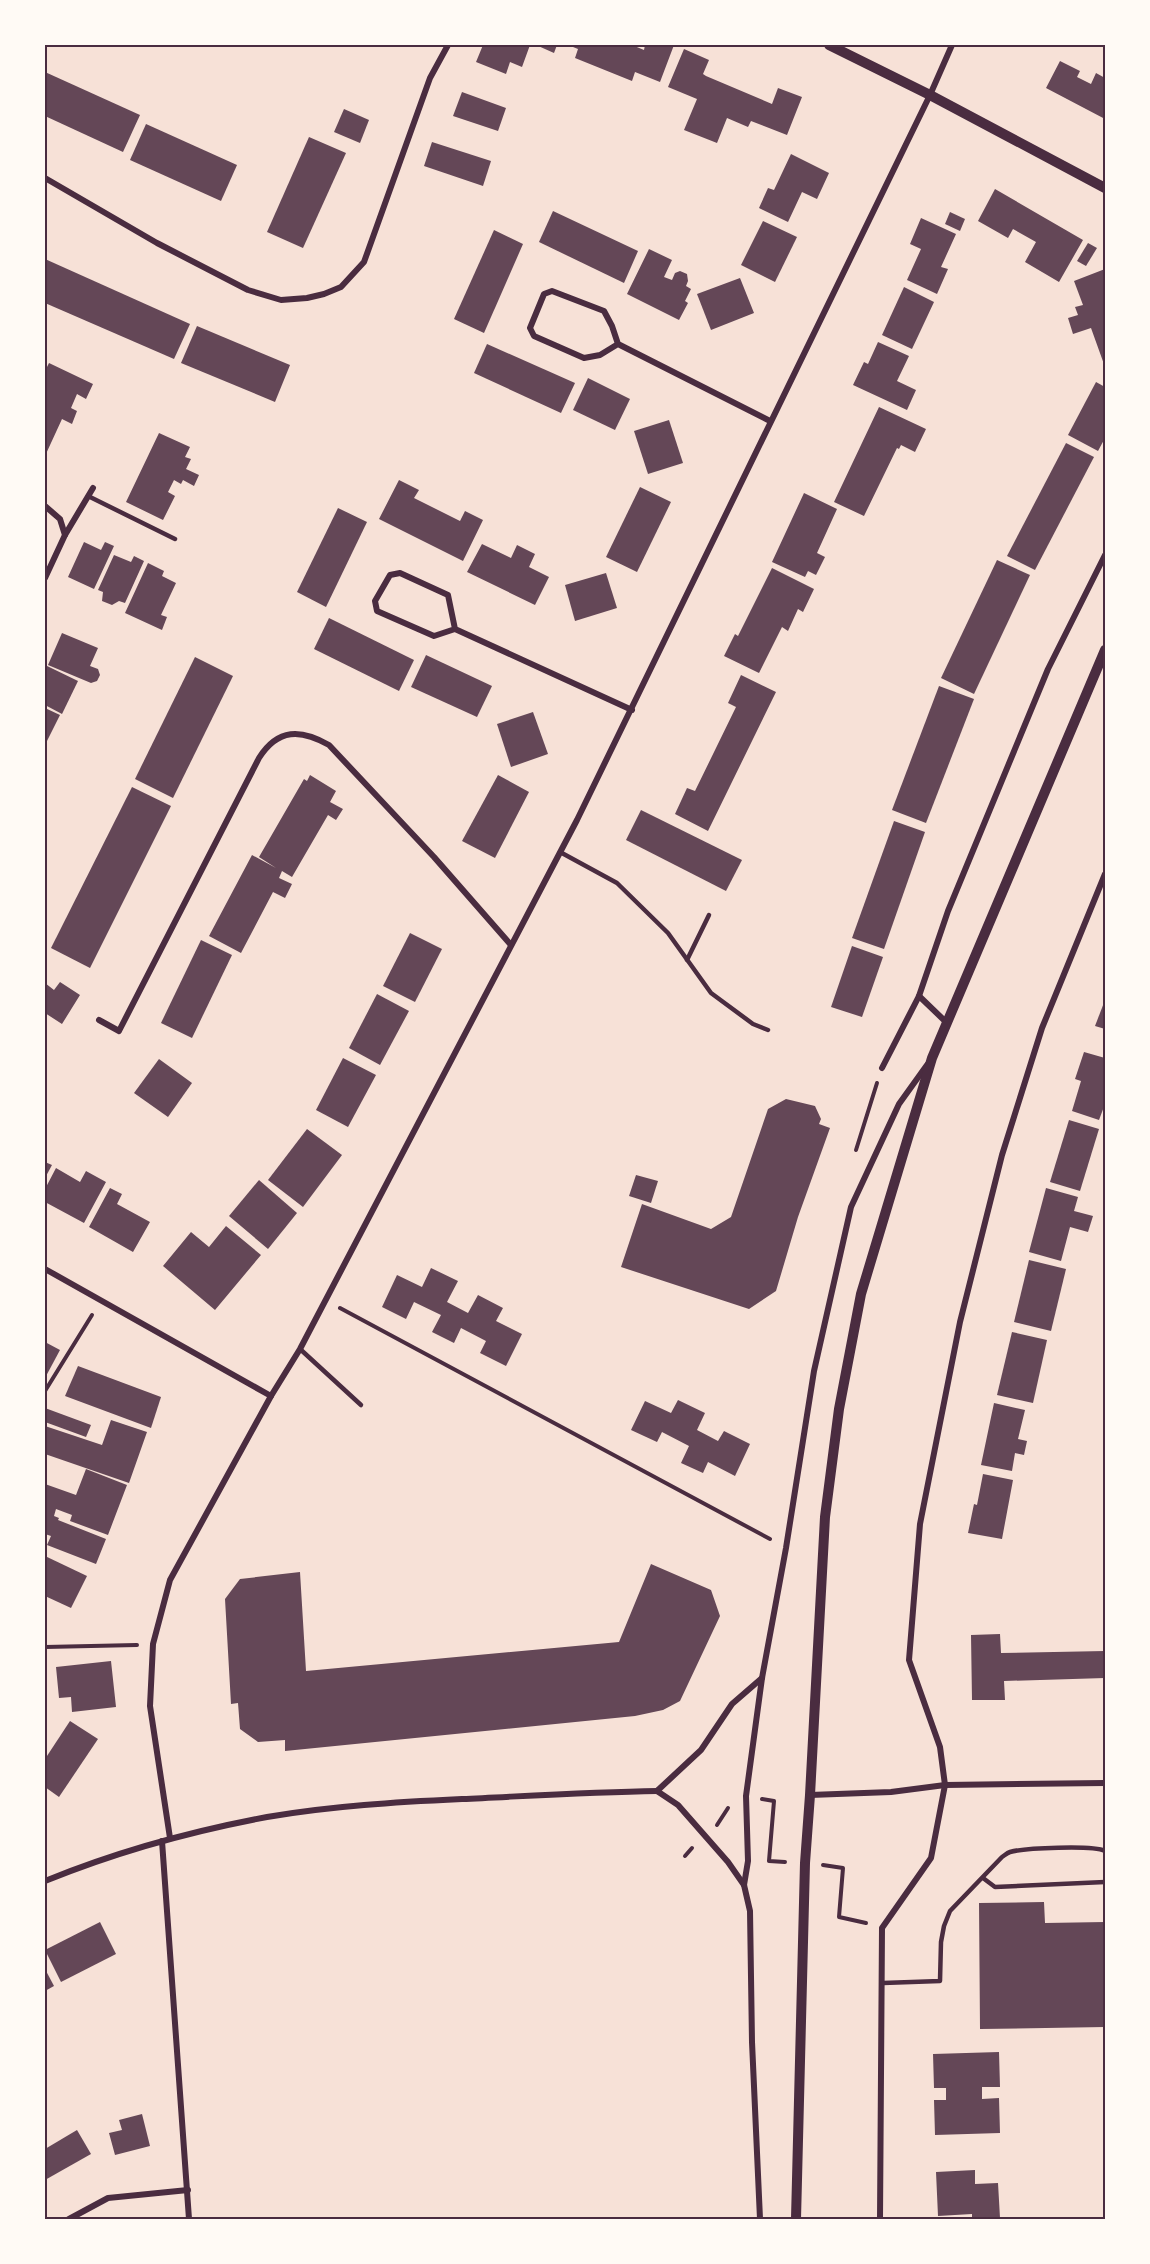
<svg xmlns="http://www.w3.org/2000/svg" width="1150" height="2264" viewBox="0 0 1150 2264" font-family="Manrope,sans-serif">
	<style>
		.building { fill: #644757 }
		.lines { fill: none; stroke-linecap: round; stroke-linejoin: round }
		.path { stroke: #4a2c40; stroke-width: 4 }
		.service { stroke: #4a2c40; stroke-width: 4.5 }
		.minor { stroke: #4a2c40; stroke-width: 6 }
		.tertiary { stroke: #4a2c40; stroke-width: 10 }
		.neatline { fill: none; stroke: #4a2c40; stroke-width: 2 }
	</style>
	<rect width="100%" height="100%" fill="#f7e1d7"/>
	<g class="building">
		<polygon points="483,45 530,45 522,67 510,62 506,74 476,62"/>
		<polygon points="536,45 557,45 554,53"/>
		<polygon points="568,45 632,45 644,50 645,45 674,45 660,82 635,72 632,81 575,58 578,49"/>
		<polygon points="684,49 709,60 703,74 706,76 772,104 778,88 802,97 787,135 751,121 748,127 727,118 717,143 684,130 697,99 668,87"/>
		<polygon points="1060,61 1080,71 1077,77 1091,84 1096,73 1105,78 1105,119 1046,88"/>
		<polygon points="45,72 140,115 123,152 45,116"/>
		<polygon points="462,92 506,108 498,131 453,116"/>
		<polygon points="344,109 369,120 360,143 334,132"/>
		<polygon points="146,124 237,165 221,201 130,160"/>
		<polygon points="309,137 346,153 303,248 267,232"/>
		<polygon points="432,142 491,161 483,186 424,166"/>
		<polygon points="791,154 829,173 817,199 802,192 788,222 759,208 768,188 774,190"/>
		<polygon points="995,189 1083,240 1059,282 1025,262 1036,242 1013,229 1008,238 978,221"/>
		<polygon points="553,211 638,251 624,283 539,242"/>
		<polygon points="950,212 965,219 960,231 945,224"/>
		<polygon points="921,218 956,234 941,267 948,269 937,294 907,280 921,249 910,244"/>
		<polygon points="763,221 797,237 775,282 741,265"/>
		<polygon points="494,230 523,244 484,333 454,319"/>
		<polygon points="1088,243 1097,248 1086,266 1077,261"/>
		<polygon points="649,249 672,260 664,277 672,280 675,273 680,271 687,274 688,281 686,286 691,289 685,301 688,303 679,320 627,294"/>
		<polygon points="45,259 190,324 174,359 45,303"/>
		<polygon points="1105,269 1105,367 1091,328 1073,334 1068,318 1078,315 1075,307 1083,305 1074,281"/>
		<polygon points="740,278 754,313 711,330 697,294"/>
		<polygon points="904,287 934,302 912,349 882,335"/>
		<polygon points="197,326 290,365 275,402 181,363"/>
		<polygon points="878,342 909,356 897,381 916,390 907,410 853,385 864,362 868,364"/>
		<polygon points="487,344 575,383 561,413 474,373"/>
		<polygon points="49,363 93,384 86,399 77,394 71,408 77,411 72,424 62,419 45,456 45,371"/>
		<polygon points="588,378 630,399 615,430 573,410"/>
		<polygon points="1096,382 1105,387 1105,438 1098,451 1068,435"/>
		<polygon points="879,407 926,429 915,452 901,445 899,449 897,448 864,516 834,502"/>
		<polygon points="669,420 683,463 648,474 634,431"/>
		<polygon points="159,433 190,447 185,457 191,459 186,469 199,475 194,486 183,480 181,484 174,480 168,492 175,496 163,520 126,502"/>
		<polygon points="1066,443 1094,457 1035,570 1007,556"/>
		<polygon points="399,480 419,490 414,498 460,521 465,511 483,520 463,561 379,519"/>
		<polygon points="640,487 671,502 637,572 606,557"/>
		<polygon points="804,493 837,509 817,553 825,557 816,575 808,571 805,577 772,562"/>
		<polygon points="338,508 367,522 326,607 297,592"/>
		<polygon points="84,542 101,550 105,542 114,546 94,589 68,577"/>
		<polygon points="482,544 511,558 517,545 535,554 529,567 549,577 535,605 467,572"/>
		<polygon points="114,555 131,562 134,556 144,561 125,603 119,601 112,605 102,601 103,592 98,590"/>
		<polygon points="997,560 1030,575 974,694 941,678"/>
		<polygon points="148,563 164,571 162,576 176,583 161,615 167,617 162,630 125,613"/>
		<polygon points="772,568 814,589 803,612 798,609 788,631 782,627 759,673 724,656 735,634 738,636"/>
		<polygon points="606,573 617,608 575,621 565,585"/>
		<polygon points="329,618 414,660 399,691 314,649"/>
		<polygon points="62,633 98,648 90,666 98,669 100,675 97,681 91,683 48,665"/>
		<polygon points="426,655 492,686 477,717 411,687"/>
		<polygon points="195,657 233,676 173,798 135,779"/>
		<polygon points="45,665 78,681 62,714 45,705"/>
		<polygon points="741,675 776,692 708,831 675,814 687,788 695,791 736,707 728,703"/>
		<polygon points="939,686 974,699 926,823 892,810"/>
		<polygon points="45,708 60,715 45,745"/>
		<polygon points="533,712 548,754 511,767 497,724"/>
		<polygon points="310,775 336,791 330,802 343,809 336,820 328,815 292,877 282,871 279,878 292,884 285,898 273,892 241,953 209,936 252,855 276,868 259,857 304,779 307,781"/>
		<polygon points="498,775 529,792 495,858 462,841"/>
		<polygon points="132,787 171,806 90,968 51,948"/>
		<polygon points="641,810 742,860 726,891 626,840"/>
		<polygon points="894,821 925,832 884,949 852,938"/>
		<polygon points="410,933 442,949 415,1002 383,986"/>
		<polygon points="201,940 232,955 192,1038 161,1023"/>
		<polygon points="852,946 883,957 862,1017 831,1007"/>
		<polygon points="60,982 80,995 62,1024 45,1013 45,983 54,990"/>
		<polygon points="377,994 409,1011 380,1065 349,1048"/>
		<polygon points="1105,1000 1105,1029 1095,1026"/>
		<polygon points="1084,1052 1105,1058 1105,1104 1099,1120 1072,1111 1081,1081 1075,1079"/>
		<polygon points="343,1058 376,1075 348,1127 316,1110"/>
		<polygon points="159,1059 192,1083 168,1117 134,1093"/>
		<polygon points="786,1099 815,1106 821,1119 819,1124 830,1128 798,1217 776,1291 749,1309 621,1267 642,1204 711,1229 731,1217 768,1109"/>
		<polygon points="1069,1120 1099,1129 1080,1191 1050,1182"/>
		<polygon points="307,1129 342,1155 303,1207 268,1180"/>
		<polygon points="45,1162 52,1165 45,1178"/>
		<polygon points="56,1168 80,1182 86,1171 106,1182 84,1223 45,1202 45,1189"/>
		<polygon points="636,1175 658,1181 651,1203 629,1196"/>
		<polygon points="259,1180 297,1213 268,1249 229,1216"/>
		<polygon points="110,1188 122,1194 117,1204 150,1222 133,1252 89,1227"/>
		<polygon points="1046,1188 1078,1197 1074,1211 1093,1216 1088,1232 1070,1227 1061,1261 1029,1252"/>
		<polygon points="226,1226 261,1255 215,1310 163,1266 191,1232 209,1247"/>
		<polygon points="1029,1260 1066,1269 1051,1331 1014,1322"/>
		<polygon points="431,1268 458,1281 447,1302 468,1313 478,1295 503,1308 496,1321 522,1334 506,1366 480,1353 486,1341 461,1328 454,1343 432,1332 441,1315 414,1302 406,1319 382,1307 397,1275 422,1287"/>
		<polygon points="1012,1332 1047,1340 1033,1403 997,1395"/>
		<polygon points="45,1342 60,1350 45,1378"/>
		<polygon points="78,1366 161,1397 151,1428 65,1396"/>
		<polygon points="678,1400 705,1413 697,1430 718,1441 724,1431 750,1444 735,1476 708,1462 703,1473 681,1463 689,1446 662,1432 657,1442 631,1430 645,1401 671,1413"/>
		<polygon points="994,1403 1025,1410 1018,1439 1027,1441 1024,1455 1015,1453 1012,1471 981,1465"/>
		<polygon points="45,1408 91,1425 86,1437 45,1422"/>
		<polygon points="111,1420 147,1432 129,1483 45,1454 45,1426 102,1445"/>
		<polygon points="86,1469 127,1485 108,1535 70,1521 72,1515 56,1509 54,1516 59,1518 58,1520 106,1539 96,1564 47,1545 51,1536 45,1534 45,1484 76,1495"/>
		<polygon points="983,1474 1013,1480 1002,1539 968,1533 974,1504 977,1505"/>
		<polygon points="45,1556 87,1576 71,1608 45,1596"/>
		<polygon points="651,1564 711,1590 720,1616 680,1701 663,1710 635,1716 285,1751 285,1740 258,1742 240,1729 238,1703 231,1704 225,1599 240,1579 300,1572 306,1671 619,1642"/>
		<polygon points="1000,1634 1001,1653 1105,1651 1105,1678 1004,1681 1005,1700 972,1700 971,1635"/>
		<polygon points="111,1661 116,1707 72,1712 71,1697 59,1698 56,1667"/>
		<polygon points="70,1721 98,1739 59,1797 45,1787 45,1759"/>
		<polygon points="1044,1902 1045,1923 1105,1922 1105,2027 980,2029 979,1903"/>
		<polygon points="100,1922 116,1954 61,1982 45,1950"/>
		<polygon points="45,1969 54,1986 45,1991"/>
		<polygon points="999,2052 1000,2087 982,2087 982,2099 999,2098 1000,2133 935,2135 934,2100 946,2100 946,2088 934,2088 933,2054"/>
		<polygon points="142,2114 150,2146 115,2155 109,2133 122,2130 119,2120"/>
		<polygon points="77,2130 91,2154 45,2180 45,2149"/>
		<polygon points="975,2170 975,2184 998,2183 1000,2218 972,2219 972,2214 938,2216 936,2172"/>
	</g>
	<g class="lines">
		<g class="path">
			<polyline points="856,1150 877,1083"/>
			<polyline points="340,1308 770,1539"/>
			<polyline points="45,1391 92,1315"/>
			<polyline points="45,1647 137,1645"/>
			<polyline points="762,1799 774,1801 769,1861 785,1862"/>
			<polyline points="717,1825 728,1808"/>
			<polyline points="685,1856 692,1848"/>
			<polyline points="823,1865 843,1868 839,1917 866,1923"/>
		</g>
		<g class="service">
			<polyline points="88,496 175,539"/>
			<polyline points="560,852 617,883 668,933 711,993 753,1024 768,1030"/>
			<polyline points="687,960 709,915"/>
			<polyline points="300,1349 361,1405"/>
			<polyline points="983,1878 995,1887 1105,1882"/>
			<path d="M883,1983L940,1981L941,1942L944,1926L950,1911L1002,1857C1005,1855 1007,1853 1010,1852C1024,1848 1093,1845 1105,1851"/>
		</g>
		<g class="minor">
			<polyline points="45,178 157,243 248,290 281,300 307,298 324,294 341,287 364,262 430,78 448,45"/>
			<polyline points="618,344 600,355 584,358 534,336 530,328 544,294 552,291 604,311 612,326 618,344 770,421"/>
			<polyline points="45,506 60,519 65,535 45,578"/>
			<polyline points="65,535 93,488"/>
			<polyline points="455,629 448,595 400,573 390,575 375,601 377,611 434,636 455,629 632,710"/>
			<polyline points="919,996 946,1022"/>
			<path d="M99,1020L119,1031L259,758C278,728 301,729 329,745L434,857L511,945"/>
			<polyline points="882,1068 919,996 948,911 1048,669 1105,555"/>
			<polyline points="45,1269 271,1396"/>
			<polyline points="657,1791 701,1750 732,1704 762,1678"/>
			<polyline points="657,1791 678,1805 728,1862 744,1885"/>
			<polyline points="810,1795 891,1792 945,1785 1105,1783"/>
			<polyline points="170,1838 150,1706 153,1644 170,1580 271,1396 300,1349 577,820 930,95 952,45"/>
			<polyline points="162,1841 189,2219"/>
			<path d="M45,1881C116,1852 192,1831 267,1817C331,1806 397,1802 462,1799C527,1796 592,1792 657,1791"/>
			<polyline points="69,2219 108,2198 188,2190"/>
			<polyline points="760,2219 752,2042 750,1911 744,1885 748,1861 746,1796 762,1678 786,1548 814,1371 851,1207 899,1104 927,1065"/>
			<polyline points="880,2219 882,1928 931,1858 945,1785 940,1747 909,1660 920,1524 960,1322 1002,1155 1042,1028 1105,874"/>
		</g>
		<g class="tertiary">
			<polyline points="829,45 930,95 1105,188"/>
			<polyline points="796,2219 805,1863 810,1795 825,1517 839,1409 861,1294 932,1058 1105,650"/>
		</g>
	</g>
	<rect width="1150" height="2264" fill="none" stroke="#fffaf5" stroke-width="93"/>
	<rect x="46" y="46" width="1058" height="2172" class="neatline"/>
</svg>
